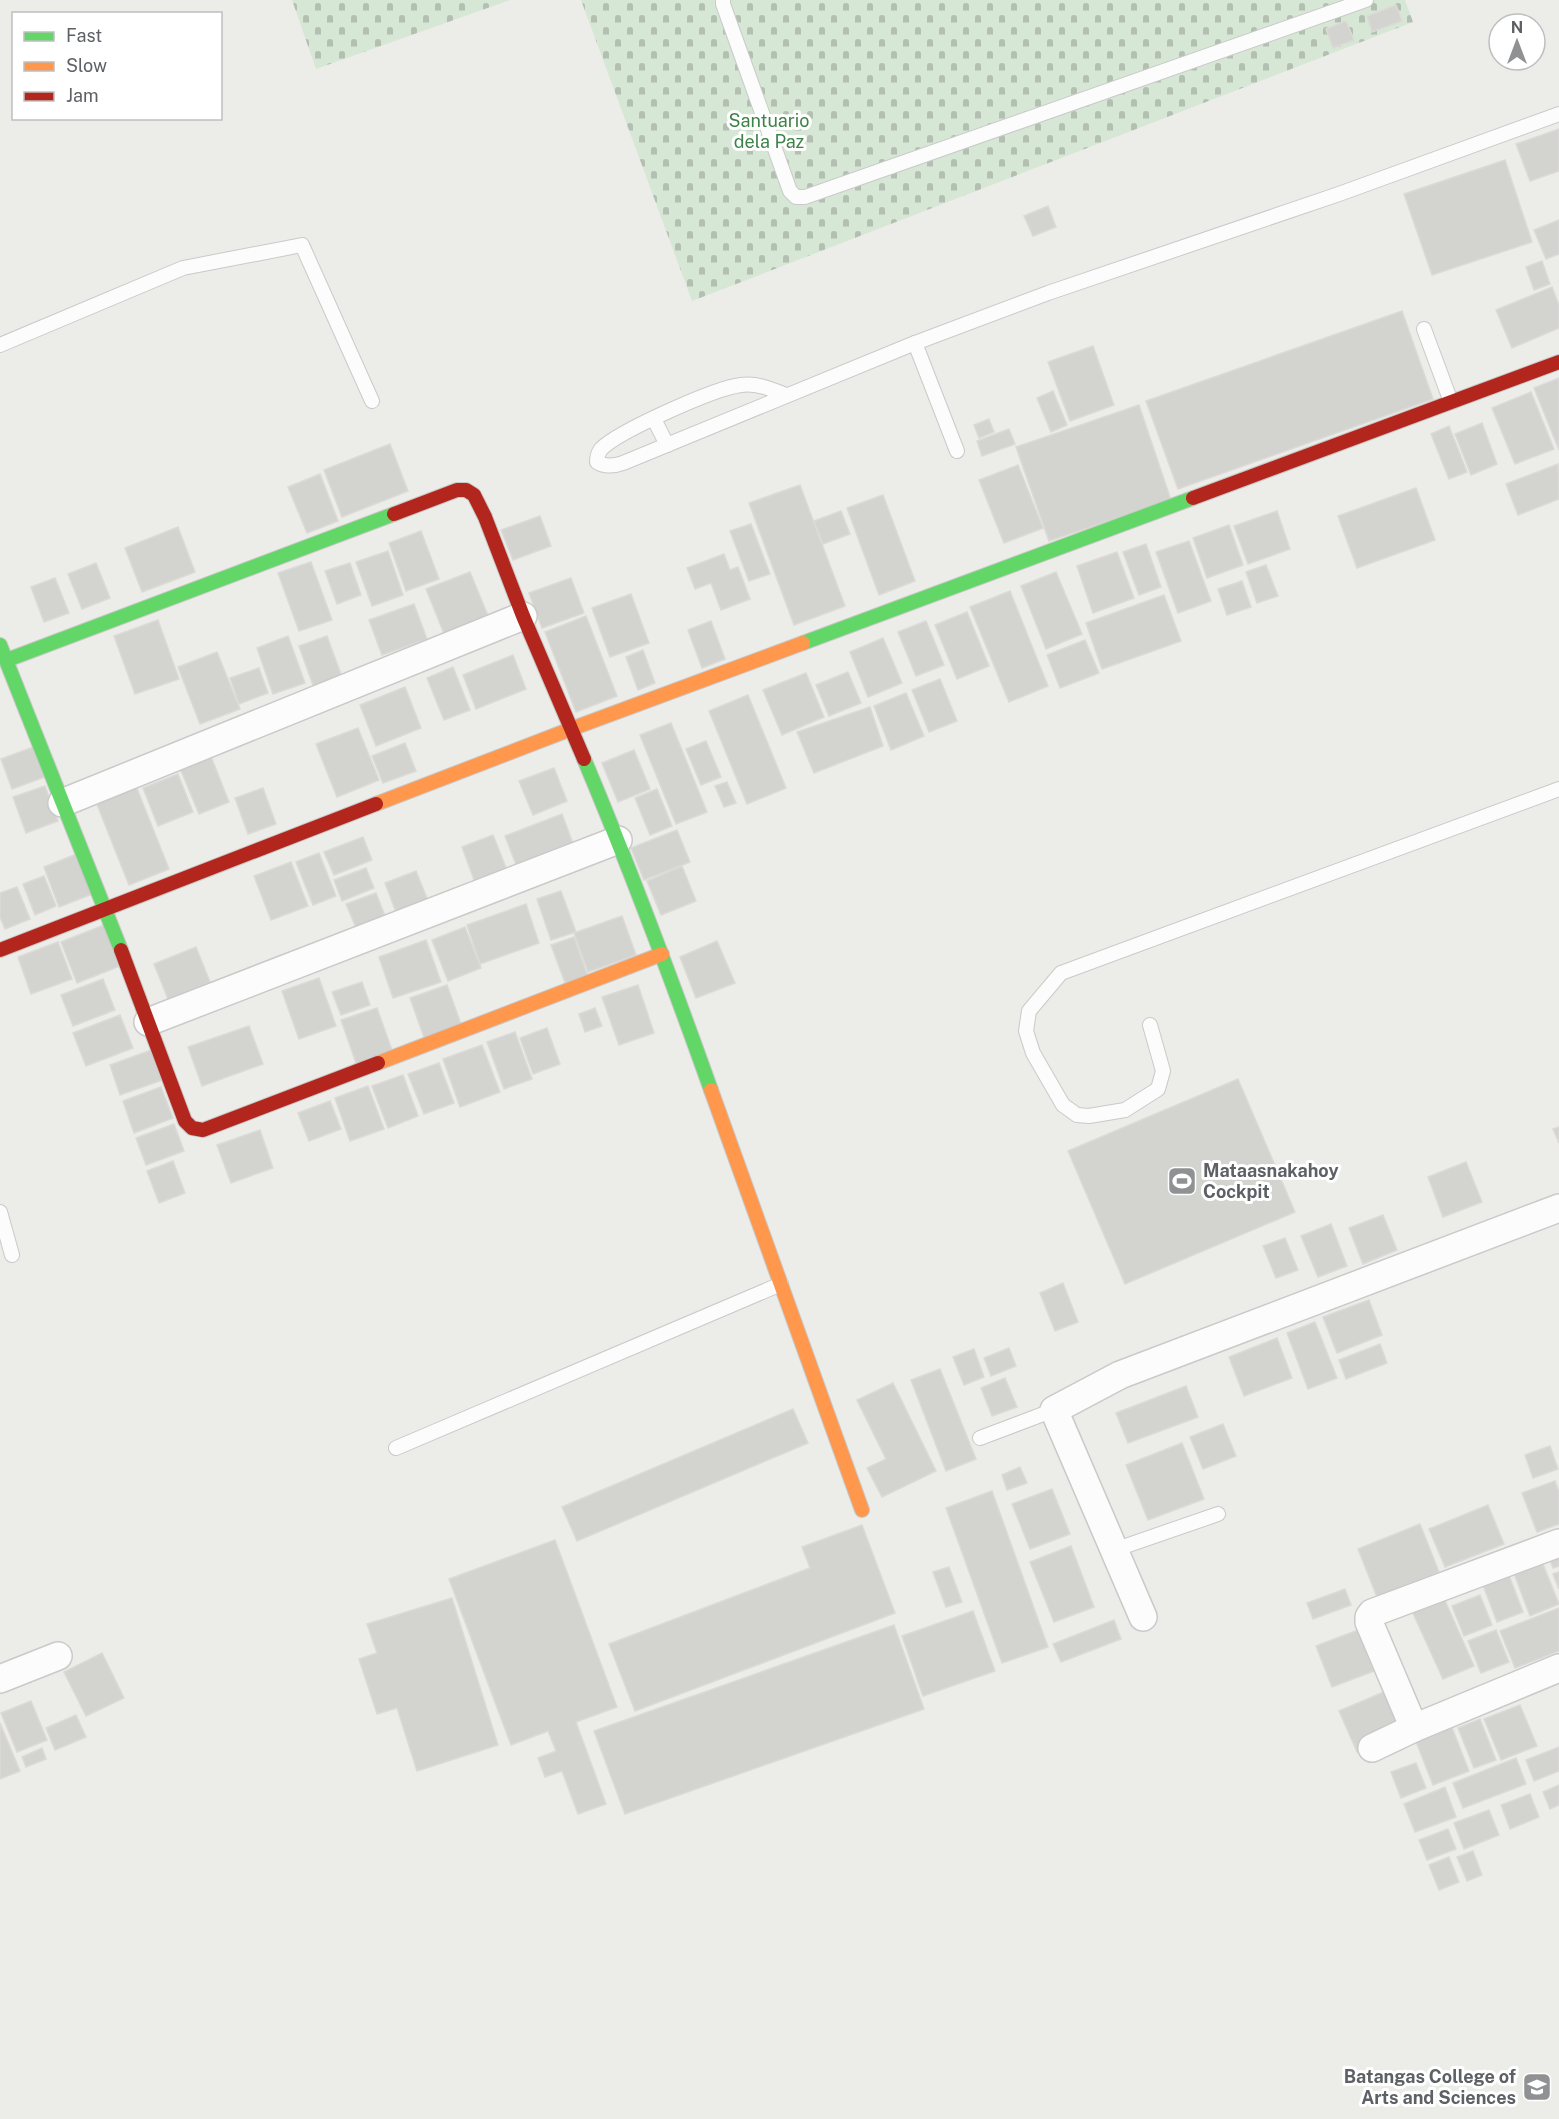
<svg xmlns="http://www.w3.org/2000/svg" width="1559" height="2119" viewBox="0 0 1559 2119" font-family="'Public Sans',sans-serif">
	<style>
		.cemetery { fill: url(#cemetery-stones) }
		.building { fill: #d3d3d0; stroke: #dbdad7; stroke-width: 1.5 }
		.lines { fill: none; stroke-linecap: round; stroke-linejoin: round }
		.lane-casing { stroke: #c9cac9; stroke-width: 16 }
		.street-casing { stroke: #c9cac9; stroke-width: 30 }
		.fast-casing { stroke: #c7c8c8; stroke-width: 16 }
		.slow-casing { stroke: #c7c8c8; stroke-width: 16 }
		.jam-casing { stroke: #c7c8c8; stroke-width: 16 }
		.lane { stroke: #fcfcfc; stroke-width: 14 }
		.street { stroke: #fcfcfc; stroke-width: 27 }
		.fast { stroke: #63d668; stroke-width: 14 }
		.slow { stroke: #ff974d; stroke-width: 14 }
		.jam { stroke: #b3261e; stroke-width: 14 }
		.labels { text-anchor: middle; stroke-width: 6; stroke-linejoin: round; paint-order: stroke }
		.park-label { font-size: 18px; fill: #3e8249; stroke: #fff }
		.poi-label { font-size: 18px; font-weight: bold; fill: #5d6064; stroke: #fff; text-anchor: start }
	</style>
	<defs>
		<pattern id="cemetery-stones" width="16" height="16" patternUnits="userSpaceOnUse" patternTransform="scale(1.5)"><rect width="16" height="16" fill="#d7e7d6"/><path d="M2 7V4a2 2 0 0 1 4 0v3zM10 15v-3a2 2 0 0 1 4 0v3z" fill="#b2bfb1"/></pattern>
	</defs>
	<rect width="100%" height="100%" fill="#ecece8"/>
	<g class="cemetery">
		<polygon points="292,0 510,0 316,69"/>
		<polygon points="581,0 1405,0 1413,22 692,301"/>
	</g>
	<g class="building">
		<polygon points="1396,5 1402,21 1372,32 1367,16"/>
		<polygon points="1346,21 1354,40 1333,48 1326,29"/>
		<polygon points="1559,129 1559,171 1530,181 1516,144"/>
		<polygon points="1505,160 1532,242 1432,275 1404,194"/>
		<polygon points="1048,206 1056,227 1033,236 1024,216"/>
		<polygon points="1559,220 1559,254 1546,259 1534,230"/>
		<polygon points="1542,261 1550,284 1534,290 1526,267"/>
		<polygon points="1552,287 1559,305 1559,328 1512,348 1496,310"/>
		<polygon points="1402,311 1433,399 1178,489 1146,401"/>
		<polygon points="1093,346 1114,405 1070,421 1048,362"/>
		<polygon points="1559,378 1559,450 1534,388"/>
		<polygon points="1053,391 1067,425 1051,432 1037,398"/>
		<polygon points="1531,392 1554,449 1515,464 1492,408"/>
		<polygon points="1139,405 1171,500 1049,541 1016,447"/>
		<polygon points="989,419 994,432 979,438 974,425"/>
		<polygon points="1482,423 1497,464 1471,475 1455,434"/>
		<polygon points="1449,426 1467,472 1449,479 1431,434"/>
		<polygon points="1009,429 1015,444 982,456 977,441"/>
		<polygon points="390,444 408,491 342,517 324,470"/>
		<polygon points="1558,464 1559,499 1518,515 1506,484"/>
		<polygon points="1018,465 1043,528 1004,543 979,480"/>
		<polygon points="320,474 338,521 307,533 288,487"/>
		<polygon points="800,485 845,606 794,625 749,503"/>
		<polygon points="1416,488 1435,540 1357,568 1338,516"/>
		<polygon points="883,495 915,581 879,595 847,508"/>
		<polygon points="841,511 850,534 823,544 814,521"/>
		<polygon points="1277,511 1290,549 1248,564 1234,526"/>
		<polygon points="540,516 551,546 513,560 501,530"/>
		<polygon points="751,524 770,574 749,581 730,531"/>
		<polygon points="1229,525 1243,565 1207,578 1193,538"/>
		<polygon points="178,527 195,572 142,592 125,548"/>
		<polygon points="421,531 439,579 406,591 389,543"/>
		<polygon points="1189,541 1211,601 1178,613 1156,552"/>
		<polygon points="1146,544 1161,587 1139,595 1123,552"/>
		<polygon points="388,551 403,595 372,606 356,562"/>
		<polygon points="1117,552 1134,598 1093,613 1077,566"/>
		<polygon points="724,554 730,570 738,567 750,599 721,610 711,583 695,589 687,568"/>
		<polygon points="311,562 332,620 299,631 278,573"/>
		<polygon points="96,563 110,598 82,609 68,574"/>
		<polygon points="350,563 361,595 337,604 325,571"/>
		<polygon points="1266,565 1278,596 1257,603 1246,572"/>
		<polygon points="470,572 489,618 445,636 426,589"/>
		<polygon points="1056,572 1082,634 1046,649 1021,586"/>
		<polygon points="55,578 69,613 44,622 31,587"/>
		<polygon points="571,578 584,613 542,628 529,593"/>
		<polygon points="1242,581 1251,607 1227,615 1218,589"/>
		<polygon points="1010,591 1048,686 1009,702 970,607"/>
		<polygon points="631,594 649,643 610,657 592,608"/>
		<polygon points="1164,595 1181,641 1102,669 1086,623"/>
		<polygon points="414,604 427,639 382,655 369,620"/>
		<polygon points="967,612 989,666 957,679 935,625"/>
		<polygon points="586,616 617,696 576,712 545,632"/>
		<polygon points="158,620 179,679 135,694 114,636"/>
		<polygon points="711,621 725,659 702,668 688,630"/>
		<polygon points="926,621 944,665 916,676 898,632"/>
		<polygon points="288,636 305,683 273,694 257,648"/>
		<polygon points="327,636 342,677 314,688 299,646"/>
		<polygon points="883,638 902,683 868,697 850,652"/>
		<polygon points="1085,640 1099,673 1060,688 1047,655"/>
		<polygon points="643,650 655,683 638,690 626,657"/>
		<polygon points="217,652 240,709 200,724 178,667"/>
		<polygon points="513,655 526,689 476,709 463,675"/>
		<polygon points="453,667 470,710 444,720 427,678"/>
		<polygon points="259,668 268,693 239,704 230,678"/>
		<polygon points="848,672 861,703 829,716 816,685"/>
		<polygon points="806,673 824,717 782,735 763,690"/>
		<polygon points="940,679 957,721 929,732 912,690"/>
		<polygon points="405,687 421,728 376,746 360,705"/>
		<polygon points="906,693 924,736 891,750 874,706"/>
		<polygon points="748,695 786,788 747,804 709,711"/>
		<polygon points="870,707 883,746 814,773 797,732"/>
		<polygon points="671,723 707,812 676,824 640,735"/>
		<polygon points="358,728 379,780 337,797 316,744"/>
		<polygon points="706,741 721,777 701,785 686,749"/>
		<polygon points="405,743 416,771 383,783 372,756"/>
		<polygon points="39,745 50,775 12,789 1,759"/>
		<polygon points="634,750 650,789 618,802 602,763"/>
		<polygon points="210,754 229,802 199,814 179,766"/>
		<polygon points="554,768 567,801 533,815 519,781"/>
		<polygon points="178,774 193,812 158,826 143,788"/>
		<polygon points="727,782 736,803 724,807 715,786"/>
		<polygon points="45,786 58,821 26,833 13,797"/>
		<polygon points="136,786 169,869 129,885 96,802"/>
		<polygon points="263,788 276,824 248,834 235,798"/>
		<polygon points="657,789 672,826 650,835 635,798"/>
		<polygon points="562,814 577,854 520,875 505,836"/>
		<polygon points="677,830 690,862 644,880 631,848"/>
		<polygon points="493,835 509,875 477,888 462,847"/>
		<polygon points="363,837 372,860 334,875 324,852"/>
		<polygon points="79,853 95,893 59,907 44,867"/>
		<polygon points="319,853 336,896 313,905 296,862"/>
		<polygon points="291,862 308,906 271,920 254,876"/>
		<polygon points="682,866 696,901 661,915 647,881"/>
		<polygon points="366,868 374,888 342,901 334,880"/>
		<polygon points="416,871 431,908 399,920 385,883"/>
		<polygon points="44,876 56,906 35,915 23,884"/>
		<polygon points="17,887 30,919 5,929 0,917 0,893"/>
		<polygon points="561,891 576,932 551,940 537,899"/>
		<polygon points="376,893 389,926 360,937 346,904"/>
		<polygon points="526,904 539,943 480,964 467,925"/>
		<polygon points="622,916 636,955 588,972 574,933"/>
		<polygon points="104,925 120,966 77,983 61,942"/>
		<polygon points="465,927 481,968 448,981 432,940"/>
		<polygon points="574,937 589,980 567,988 551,945"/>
		<polygon points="426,940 441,982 393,998 379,957"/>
		<polygon points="717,941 735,983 696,998 680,957"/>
		<polygon points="58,942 72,979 31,994 18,957"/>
		<polygon points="196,947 210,982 168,999 154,964"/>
		<polygon points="319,978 336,1026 299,1039 282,991"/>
		<polygon points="103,979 115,1010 73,1026 61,995"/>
		<polygon points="362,982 370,1005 341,1015 332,992"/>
		<polygon points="447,985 462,1027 425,1040 410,998"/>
		<polygon points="638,985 654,1033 619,1045 602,997"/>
		<polygon points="377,1008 393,1053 357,1066 341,1020"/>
		<polygon points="595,1008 602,1026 585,1032 579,1014"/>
		<polygon points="120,1015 133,1048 86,1066 73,1033"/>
		<polygon points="249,1026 263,1064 202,1086 188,1047"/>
		<polygon points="547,1028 560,1064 533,1074 520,1038"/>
		<polygon points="515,1032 532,1079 504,1089 487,1042"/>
		<polygon points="482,1045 500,1092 460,1107 443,1059"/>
		<polygon points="154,1049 165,1079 120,1095 110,1065"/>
		<polygon points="439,1063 454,1103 424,1114 408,1074"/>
		<polygon points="403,1075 418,1116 388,1128 372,1086"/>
		<polygon points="1238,1079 1295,1212 1125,1284 1068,1151"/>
		<polygon points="368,1086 384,1129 350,1141 335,1098"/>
		<polygon points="161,1087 173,1118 134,1133 123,1101"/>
		<polygon points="330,1101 341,1129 309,1141 298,1113"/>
		<polygon points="174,1124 184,1151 146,1165 136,1138"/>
		<polygon points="1559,1127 1559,1143 1553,1129"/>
		<polygon points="260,1130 273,1168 231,1183 217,1145"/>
		<polygon points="173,1161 185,1193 159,1203 147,1171"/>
		<polygon points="1466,1162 1482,1202 1443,1217 1428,1177"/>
		<polygon points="1383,1215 1397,1250 1363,1264 1349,1228"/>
		<polygon points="1331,1224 1347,1266 1318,1277 1301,1236"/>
		<polygon points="1285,1238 1298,1270 1276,1278 1263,1246"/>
		<polygon points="1063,1283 1078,1322 1055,1331 1040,1293"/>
		<polygon points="1369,1300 1382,1335 1337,1353 1323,1317"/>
		<polygon points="1315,1322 1337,1378 1308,1389 1287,1333"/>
		<polygon points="1277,1338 1292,1378 1244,1396 1229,1357"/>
		<polygon points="1380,1344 1387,1363 1346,1379 1339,1360"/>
		<polygon points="1009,1348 1016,1366 991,1376 984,1358"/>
		<polygon points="974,1349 984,1377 964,1385 953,1357"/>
		<polygon points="940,1369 976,1459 946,1471 911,1380"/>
		<polygon points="1005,1378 1017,1407 992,1416 981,1388"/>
		<polygon points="893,1383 936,1471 882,1497 867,1468 886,1459 857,1400"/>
		<polygon points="1186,1386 1198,1417 1128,1443 1116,1413"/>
		<polygon points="793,1409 808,1443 577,1541 562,1507"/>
		<polygon points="1223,1424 1236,1456 1203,1469 1190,1437"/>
		<polygon points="1182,1443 1204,1499 1148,1520 1126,1465"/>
		<polygon points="1550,1446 1558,1469 1533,1478 1525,1455"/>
		<polygon points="1020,1467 1027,1483 1007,1490 1002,1475"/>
		<polygon points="1555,1481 1559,1492 1559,1524 1537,1532 1522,1493"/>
		<polygon points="1052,1489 1070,1534 1030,1549 1012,1504"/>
		<polygon points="992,1491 1048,1647 1002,1663 946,1508"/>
		<polygon points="1488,1505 1504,1544 1445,1567 1429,1529"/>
		<polygon points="1420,1524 1439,1572 1377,1597 1358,1549"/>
		<polygon points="862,1525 895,1613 635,1711 609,1644 810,1568 802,1547"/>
		<polygon points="555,1540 617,1707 576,1722 606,1804 578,1814 562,1771 545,1777 538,1758 556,1751 548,1731 511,1745 449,1579"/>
		<polygon points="1071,1546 1094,1607 1054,1622 1030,1562"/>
		<polygon points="1559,1547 1559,1566 1553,1568 1547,1552"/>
		<polygon points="1540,1557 1559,1604 1530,1616 1512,1568"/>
		<polygon points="949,1567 962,1602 946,1607 933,1572"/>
		<polygon points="1507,1570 1523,1612 1497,1622 1481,1580"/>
		<polygon points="1559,1572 1559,1589 1553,1574"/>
		<polygon points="1345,1589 1351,1605 1313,1619 1307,1603"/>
		<polygon points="1480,1595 1492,1625 1464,1636 1452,1606"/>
		<polygon points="1443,1596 1474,1666 1443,1679 1411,1609"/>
		<polygon points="452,1598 498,1745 417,1771 397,1708 377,1714 359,1659 377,1653 367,1624"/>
		<polygon points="1559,1608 1559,1651 1515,1668 1500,1631"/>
		<polygon points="973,1611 995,1671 923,1696 902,1636"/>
		<polygon points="1114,1620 1121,1639 1061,1662 1053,1644"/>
		<polygon points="894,1625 924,1709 625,1814 594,1731"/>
		<polygon points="1358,1630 1374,1671 1332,1687 1316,1646"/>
		<polygon points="1496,1630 1509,1662 1481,1673 1468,1641"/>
		<polygon points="102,1653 124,1698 86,1716 64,1672"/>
		<polygon points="1386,1691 1404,1731 1357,1752 1339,1711"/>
		<polygon points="31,1701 47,1740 17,1752 1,1713"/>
		<polygon points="1520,1705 1537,1746 1501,1760 1484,1719"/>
		<polygon points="76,1715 86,1737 55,1750 46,1728"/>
		<polygon points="1480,1719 1496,1760 1474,1768 1458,1728"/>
		<polygon points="0,1723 20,1771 0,1779"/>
		<polygon points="1451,1725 1469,1771 1433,1785 1415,1739"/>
		<polygon points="1559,1747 1559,1771 1534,1781 1526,1760"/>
		<polygon points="42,1748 46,1759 26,1767 22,1757"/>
		<polygon points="1516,1758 1526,1784 1463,1808 1453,1783"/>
		<polygon points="1416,1763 1426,1788 1401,1798 1391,1772"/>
		<polygon points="1559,1785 1559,1805 1550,1809 1543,1792"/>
		<polygon points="1445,1787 1456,1817 1415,1832 1404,1804"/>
		<polygon points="1530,1794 1539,1817 1510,1829 1501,1805"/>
		<polygon points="1489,1810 1499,1835 1464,1849 1454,1823"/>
		<polygon points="1448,1829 1456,1849 1427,1860 1419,1840"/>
		<polygon points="1473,1851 1482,1875 1467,1881 1457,1857"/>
		<polygon points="1449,1857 1459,1882 1439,1890 1429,1865"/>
	</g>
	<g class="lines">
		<g class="lane-casing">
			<g id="lane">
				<polyline points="723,0 723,4 790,191 796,197 805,197 1366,0"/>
				<polyline points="1424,329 1451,402"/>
				<polyline points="915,343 957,451"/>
				<polyline points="0,345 183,268 302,245 372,401"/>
				<path d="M786,395C771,389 757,383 741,385C715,388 619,431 601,449C598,453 597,457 597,462C604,467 615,466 623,463L915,343L1048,293L1339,194L1559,114"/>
				<polyline points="654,419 667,445"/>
				<polyline points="1150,1025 1163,1071 1158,1089 1125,1110 1089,1116 1077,1115 1063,1105 1033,1053 1026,1031 1029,1011 1061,973 1559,789"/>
				<polyline points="0,1212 12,1255"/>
				<polyline points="980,1438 1054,1410"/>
				<polyline points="396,1448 781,1284"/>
				<polyline points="1114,1550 1218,1514"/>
			</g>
		</g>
		<g class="street-casing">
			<g id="street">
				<polyline points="62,803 523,616"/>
				<polyline points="148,1022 618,840"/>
				<polyline points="1559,1543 1372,1613 1369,1617 1369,1622 1414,1728 1559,1668"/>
				<polyline points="1143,1617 1054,1410 1120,1375 1559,1208"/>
				<polyline points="0,1679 58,1656"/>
				<polyline points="1372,1748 1414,1728"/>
			</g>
		</g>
		<g class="fast-casing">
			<g id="fast">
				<polyline points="803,643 1193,498"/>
				<polyline points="0,645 121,950"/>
				<polyline points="7,660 394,514"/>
				<path d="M584,759C630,868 671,978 711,1090"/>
			</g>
		</g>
		<g class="slow-casing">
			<g id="slow">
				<polyline points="376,804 571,729 803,643"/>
				<polyline points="378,1063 662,954"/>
				<polyline points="711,1090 862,1510"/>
			</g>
		</g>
		<g class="jam-casing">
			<g id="jam">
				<polyline points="1193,498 1559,362"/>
				<polyline points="394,514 457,490 466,490 474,495 485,517 523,616 584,759"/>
				<polyline points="0,950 376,804"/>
				<polyline points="121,950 185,1121 192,1128 203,1130 378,1063"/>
			</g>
		</g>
		<use href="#lane" class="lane"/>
		<use href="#street" class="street"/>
		<use href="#fast" class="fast"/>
		<use href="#slow" class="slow"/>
		<use href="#jam" class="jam"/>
	</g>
	<defs>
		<g id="stadium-square" transform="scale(1.5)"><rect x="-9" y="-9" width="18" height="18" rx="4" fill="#8f9192" stroke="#fff"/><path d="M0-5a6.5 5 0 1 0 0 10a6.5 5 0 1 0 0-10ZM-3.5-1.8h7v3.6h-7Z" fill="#fff"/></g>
		<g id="university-square" transform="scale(1.5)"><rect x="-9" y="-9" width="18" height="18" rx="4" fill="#8f9192" stroke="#fff"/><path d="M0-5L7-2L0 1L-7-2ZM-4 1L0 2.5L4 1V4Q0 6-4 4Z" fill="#fff"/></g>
	</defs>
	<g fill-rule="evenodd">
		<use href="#stadium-square" x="1182" y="1181"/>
		<use href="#university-square" x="1537" y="2087"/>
	</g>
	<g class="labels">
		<g class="park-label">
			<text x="769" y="127">Santuario<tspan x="769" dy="21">dela Paz</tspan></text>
		</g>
		<g class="poi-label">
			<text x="1203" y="1177">Mataasnakahoy<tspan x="1203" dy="21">Cockpit</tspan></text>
			<text x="1516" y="2083" text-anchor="end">Batangas College of<tspan x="1516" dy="21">Arts and Sciences</tspan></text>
		</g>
	</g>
	<rect x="12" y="12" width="210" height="108" fill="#ffffff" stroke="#bebfc1" stroke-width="1.5"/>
	<rect x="24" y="32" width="30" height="9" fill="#63d668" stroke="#bebfc1" stroke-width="1.5"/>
	<text x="66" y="42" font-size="18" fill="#5d6064">Fast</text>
	<rect x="24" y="62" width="30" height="9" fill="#ff974d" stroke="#bebfc1" stroke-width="1.5"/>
	<text x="66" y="72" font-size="18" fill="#5d6064">Slow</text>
	<rect x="24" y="92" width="30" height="9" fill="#b3261e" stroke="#bebfc1" stroke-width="1.5"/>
	<text x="66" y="102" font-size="18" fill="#5d6064">Jam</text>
	<g transform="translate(1517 42)"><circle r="28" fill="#ffffff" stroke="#bebfc1" stroke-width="1.5"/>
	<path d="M0-4.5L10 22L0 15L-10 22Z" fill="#8f9192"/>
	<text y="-9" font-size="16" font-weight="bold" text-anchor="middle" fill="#5d6064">N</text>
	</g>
</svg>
